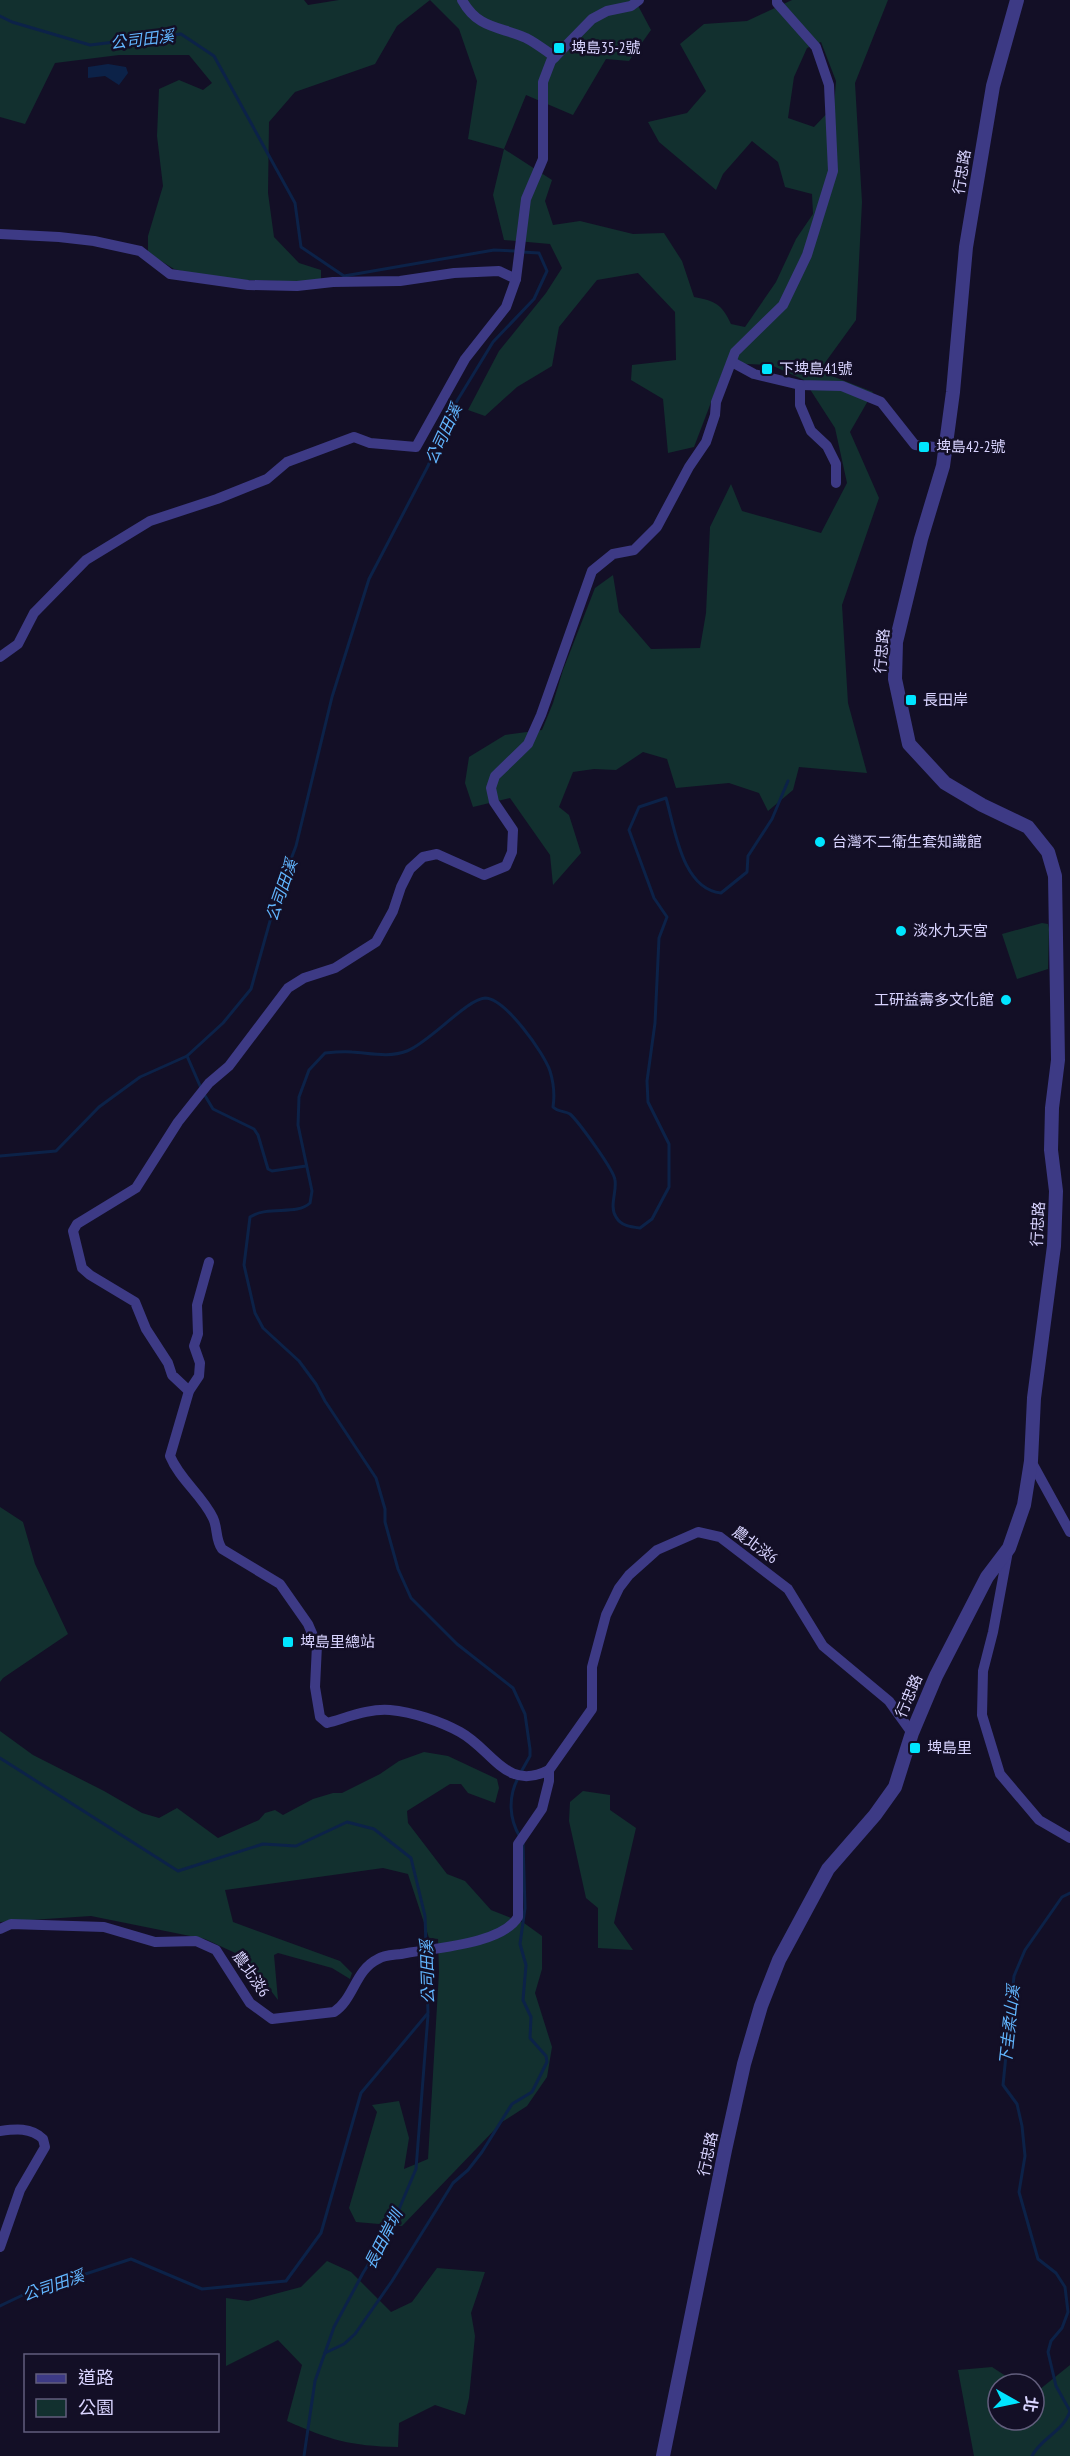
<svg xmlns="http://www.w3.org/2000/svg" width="1070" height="2456" viewBox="0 0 1070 2456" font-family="'PT Sans Narrow','Noto Sans TC',sans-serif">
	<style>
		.green { fill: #12302f; fill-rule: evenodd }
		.water { fill: #0c2248 }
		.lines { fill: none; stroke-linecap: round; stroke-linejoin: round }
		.stream { stroke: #0c2248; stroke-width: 3 }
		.minor { stroke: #3d3a85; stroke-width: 10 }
		.tertiary { stroke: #3d3a85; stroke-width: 14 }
		.poi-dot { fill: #00e5ff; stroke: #130f26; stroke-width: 2 }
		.labels { text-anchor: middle; stroke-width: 5; stroke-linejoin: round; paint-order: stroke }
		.poi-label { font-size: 15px; fill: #d9d4ff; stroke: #130f26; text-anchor: start }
		.street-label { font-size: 15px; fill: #d9d4ff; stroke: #130f26 }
		.water-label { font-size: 16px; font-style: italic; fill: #62b6ff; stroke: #130f26 }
	</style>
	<rect width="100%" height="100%" fill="#130f26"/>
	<g class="green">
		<polygon points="0,0 304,0 308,5 339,0 430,0 397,26 375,64 295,92 269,122 268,193 274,237 299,263 321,270 321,279 313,282 212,279 174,269 148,253 148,236 163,186 157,136 159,89 179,80 203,90 212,83 189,55 119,55 55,63 25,124 0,117"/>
		<path d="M430,0H635L651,30L629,61L606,59L573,115L526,95L504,149L552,180L545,201L553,225L580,221L633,234L664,233L682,261L694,297C715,301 722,304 731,324L745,327L776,282L796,239L813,214L812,194L785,187L778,162L752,141L723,174L716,190L659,142L648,122L687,113L706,91L680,44L704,24L747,21L792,0H888L855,83L862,202L856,320L819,371L873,392L850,432L879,498L842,605L848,703L867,773L799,767L793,790L768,811L759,793L729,783L676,788L667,759L643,752L616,770L594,769L573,772L559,807L569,815L581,853L553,885L550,855L510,798L473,807L465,783L469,757L505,735L542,730L553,703L563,670L595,588L613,575L619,612L651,649L700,648L706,613L710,527L731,484L742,511L821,533L847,483L835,428L804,380L771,365L726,363L694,447L668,453L663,399L631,380L632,365L676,360L675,312L638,273L597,280L559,327L552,366L517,387L485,416L468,410L499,351L546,293L562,268L550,244L504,240L493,195L504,149L468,139L477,81L459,29ZM821,42L836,81L834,106L814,127L788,118L794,77L807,48Z"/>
		<polygon points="1042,923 1048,924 1049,929 1048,969 1017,979 1002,934"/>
		<polygon points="0,1507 23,1522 35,1564 68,1634 3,1678 0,1682"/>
		<polygon points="0,1731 33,1755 104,1791 142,1813 159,1818 177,1808 218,1838 259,1820 265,1813 275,1810 283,1815 313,1799 333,1793 342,1793 380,1774 399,1761 424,1752 448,1756 497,1779 499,1788 495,1803 468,1793 461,1784 450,1784 407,1811 408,1823 447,1874 465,1881 491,1910 524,1923 542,1936 542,1969 535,1993 552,2047 547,2077 527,2106 502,2122 402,2226 356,2222 349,2208 377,2112 372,2105 399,2101 409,2138 404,2169 428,2159 439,1972 438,1939 429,1938 408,1874 383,1868 225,1890 233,1922 340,1961 352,1973 350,1979 332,1968 278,1953 274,1955 278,2000 246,1958 205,1939 91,1916 0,1922"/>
		<polygon points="583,1791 610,1795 610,1810 636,1828 614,1923 633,1950 598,1948 598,1908 586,1898 569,1821 570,1802"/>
		<path d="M327,2261L351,2272L391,2312L412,2302L437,2268L485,2272L471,2313L475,2336L469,2398L465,2415L435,2405L399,2423L398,2447C350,2446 330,2440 287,2421L302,2365L278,2340L226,2366V2298L248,2301L301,2287Z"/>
		<polygon points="1070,2365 1070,2456 974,2456 958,2370 992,2367 1018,2384 998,2384 998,2420 1034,2420 1034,2394"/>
	</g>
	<polygon class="water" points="108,64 126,67 128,73 119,85 105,76 88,78 88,67"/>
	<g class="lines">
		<g class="stream">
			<polyline points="0,16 12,22 90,45 181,34 214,56 295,203 301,247 344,276 494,250 516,251"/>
			<polyline points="187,1056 201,1088"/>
			<polyline points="204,1094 213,1109 254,1129 258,1135 268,1169 272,1171 306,1166"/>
			<polyline points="0,1156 56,1151 99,1107 140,1077 187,1056 223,1023 251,989 277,896 296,846 332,697 369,579 428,466 449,414 493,342 534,299 547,271 539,253 522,252"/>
			<polyline points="0,1758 178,1871 263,1844 296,1846 347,1822 374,1829 411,1858 425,1916 426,1947"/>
			<path d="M521,1772L530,1756V1749L525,1714L513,1688L457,1644L411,1598L398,1569L385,1522V1509L376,1478L325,1401L316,1384L299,1361L263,1328L255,1313L244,1265L250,1217C269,1205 296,1216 310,1203L312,1191L298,1125L299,1097L309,1070L325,1053C334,1052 343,1051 352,1052C370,1053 389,1058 407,1051C430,1042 467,999 485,998C505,998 544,1053 550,1071C554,1084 555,1094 553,1107C558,1112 565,1111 570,1114C578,1121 614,1170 615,1180C617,1192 609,1206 616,1217C621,1226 631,1227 640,1228L652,1219L669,1187V1144L648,1102L647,1081L655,1023L659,938L667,917L654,898L629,830L639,807L666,798C675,829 682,889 721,893L747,872L748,856L772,819L788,781"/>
			<path d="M518,1778C508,1797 509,1819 520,1837"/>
			<polyline points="0,2306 25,2294 131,2259 202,2289 286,2281 321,2233 361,2093 428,2013 426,1953"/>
			<polyline points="325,2353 344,2344 355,2334 392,2281 453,2183 468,2170 482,2152 512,2104 532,2092 547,2062 546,2056 530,2038 531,2017 523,2000 526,1965 520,1944 525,1908 523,1842"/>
			<polyline points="304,2456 315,2381 334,2327 363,2273 391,2228 416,2169 428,2015"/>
			<path d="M1032,2456C1041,2438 1064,2431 1070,2411L1056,2386L1048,2352L1051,2341L1062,2328L1068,2312L1065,2287L1056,2273L1038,2259L1019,2192L1025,2156L1022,2126L1017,2104L1003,2085L1014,1976L1025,1950L1062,1897L1070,1893"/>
		</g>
		<g class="minor">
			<path d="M462,0C478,29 499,26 526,38C536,43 546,51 555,57"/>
			<polyline points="0,234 59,237 94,241 140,251 170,274 248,285 297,286 333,282 400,281 454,273 499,271 516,279"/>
			<polyline points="732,362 754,374 800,385 842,386 881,402 915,445 945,448"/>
			<polyline points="800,385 800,405 811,431 827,446 836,464 836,483"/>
			<polyline points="0,657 18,644 34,613 86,560 150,521 217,499 267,479 287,462 354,437 370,443 416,447 465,359 506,307 516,279 526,199 543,159 543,82 551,61 592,19 607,11 631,6 639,0"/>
			<path d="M209,1262L197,1305L198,1334L194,1346L200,1363L199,1376L189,1391L170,1456C180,1480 202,1495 213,1518C218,1528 215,1539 222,1549L280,1584L308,1624L317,1645L315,1687L320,1717L327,1723C346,1718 370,1708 390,1710C412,1712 440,1721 460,1732C493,1750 506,1792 549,1770"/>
			<polyline points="189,1391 172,1375 168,1363 146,1329 135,1302 90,1275 82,1268 73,1231 77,1224 136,1188 178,1122 209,1083 229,1066 288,988 304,978 335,968 376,942 393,911 401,887 410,869 423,857 437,854 484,875 506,866 512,852 513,830 494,802 491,788 495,776 528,744 541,715 592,571 613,554 634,550 657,527 689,467 706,442 715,415 716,402 735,352 783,305 807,255 833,171 829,85 816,47 777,3 777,0"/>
			<polyline points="1031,1461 1070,1532"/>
			<polyline points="1008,1551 993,1632 983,1671 982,1715 1000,1774 1039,1820 1070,1838"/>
			<path d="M0,1929L11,1924L104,1927L155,1942L196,1941L216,1950L250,2003L272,2019L334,2012C354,1999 355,1970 378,1959C384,1955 394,1955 401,1954C431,1948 501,1945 518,1917V1844L542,1809L549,1781V1770L592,1709V1667L606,1615L619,1588L629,1575L657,1550L698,1532L720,1537L788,1589L823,1646L889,1701L912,1733"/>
			<path d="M0,2131C15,2129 31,2127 43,2139L45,2147L20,2190L0,2247"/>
		</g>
		<polyline class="tertiary" points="663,2456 725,2150 744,2064 761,2006 779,1960 828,1869 875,1815 895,1787 912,1733 936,1676 987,1577 1009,1548 1024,1505 1031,1461 1034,1398 1054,1246 1056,1191 1051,1150 1052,1108 1058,1060 1055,876 1048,852 1028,827 982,805 945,783 909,744 895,679 896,642 921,539 943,466 953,392 966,247 993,86 1017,0"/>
	</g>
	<g class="poi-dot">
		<rect x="553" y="42" width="12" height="12" rx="3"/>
		<rect x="761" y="363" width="12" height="12" rx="3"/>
		<rect x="918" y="441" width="12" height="12" rx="3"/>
		<rect x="905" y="694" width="12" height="12" rx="3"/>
		<circle cx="820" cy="842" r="6"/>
		<circle cx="901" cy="931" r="6"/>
		<circle cx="1006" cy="1000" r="6"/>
		<rect x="282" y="1636" width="12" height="12" rx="3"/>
		<rect x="909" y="1742" width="12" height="12" rx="3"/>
	</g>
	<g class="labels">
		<g class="poi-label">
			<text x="571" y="53">埤島35-2號</text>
			<text x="779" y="374">下埤島41號</text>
			<text x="936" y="452">埤島42-2號</text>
			<text x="923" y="705">長田岸</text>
			<text x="832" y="847">台灣不二衛生套知識館</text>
			<text x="913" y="936">淡水九天宮</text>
			<text x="994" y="1005" text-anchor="end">工研益壽多文化館</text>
			<text x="300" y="1647">埤島里總站</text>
			<text x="927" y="1753">埤島里</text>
		</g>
		<g class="street-label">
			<text transform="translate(962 172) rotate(-81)" y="5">行忠路</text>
			<text transform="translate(882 651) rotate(-85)" y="5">行忠路</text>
			<text transform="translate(1038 1224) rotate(-87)" y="5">行忠路</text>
			<text transform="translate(755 1545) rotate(36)" y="5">農北淡6</text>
			<text transform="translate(909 1696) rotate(-67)" y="5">行忠路</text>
			<text transform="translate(251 1974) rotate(55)" y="5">農北淡6</text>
			<text transform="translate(708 2154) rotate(-78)" y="5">行忠路</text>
		</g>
		<g class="water-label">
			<text transform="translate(142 39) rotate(-7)" y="6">公司田溪</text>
			<text transform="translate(443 434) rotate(-65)" y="6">公司田溪</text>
			<text transform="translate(281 890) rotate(-71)" y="6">公司田溪</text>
			<text transform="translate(427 1972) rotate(-92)" y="6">公司田溪</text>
			<text transform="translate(1009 2025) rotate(-84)" y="6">下圭柔山溪</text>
			<text transform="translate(383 2239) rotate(-63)" y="6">長田岸圳</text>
			<text transform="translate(53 2285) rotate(-19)" y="6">公司田溪</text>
		</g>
	</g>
	<rect x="24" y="2354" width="195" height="78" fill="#130f26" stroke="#625e7d" stroke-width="1.5"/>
	<rect x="36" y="2374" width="30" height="9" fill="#3d3a85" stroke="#625e7d" stroke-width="1.5"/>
	<text x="78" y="2384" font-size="18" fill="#d9d4ff">道路</text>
	<rect x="36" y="2399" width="30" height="18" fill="#12302f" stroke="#625e7d" stroke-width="1.5"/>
	<text x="78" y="2414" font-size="18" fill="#d9d4ff">公園</text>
	<g transform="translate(1016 2402) rotate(99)"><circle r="28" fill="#130f26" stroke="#625e7d" stroke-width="1.5"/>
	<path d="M0-4.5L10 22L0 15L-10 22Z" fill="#00e5ff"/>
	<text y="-9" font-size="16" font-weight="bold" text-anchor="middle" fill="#d9d4ff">北</text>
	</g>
</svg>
